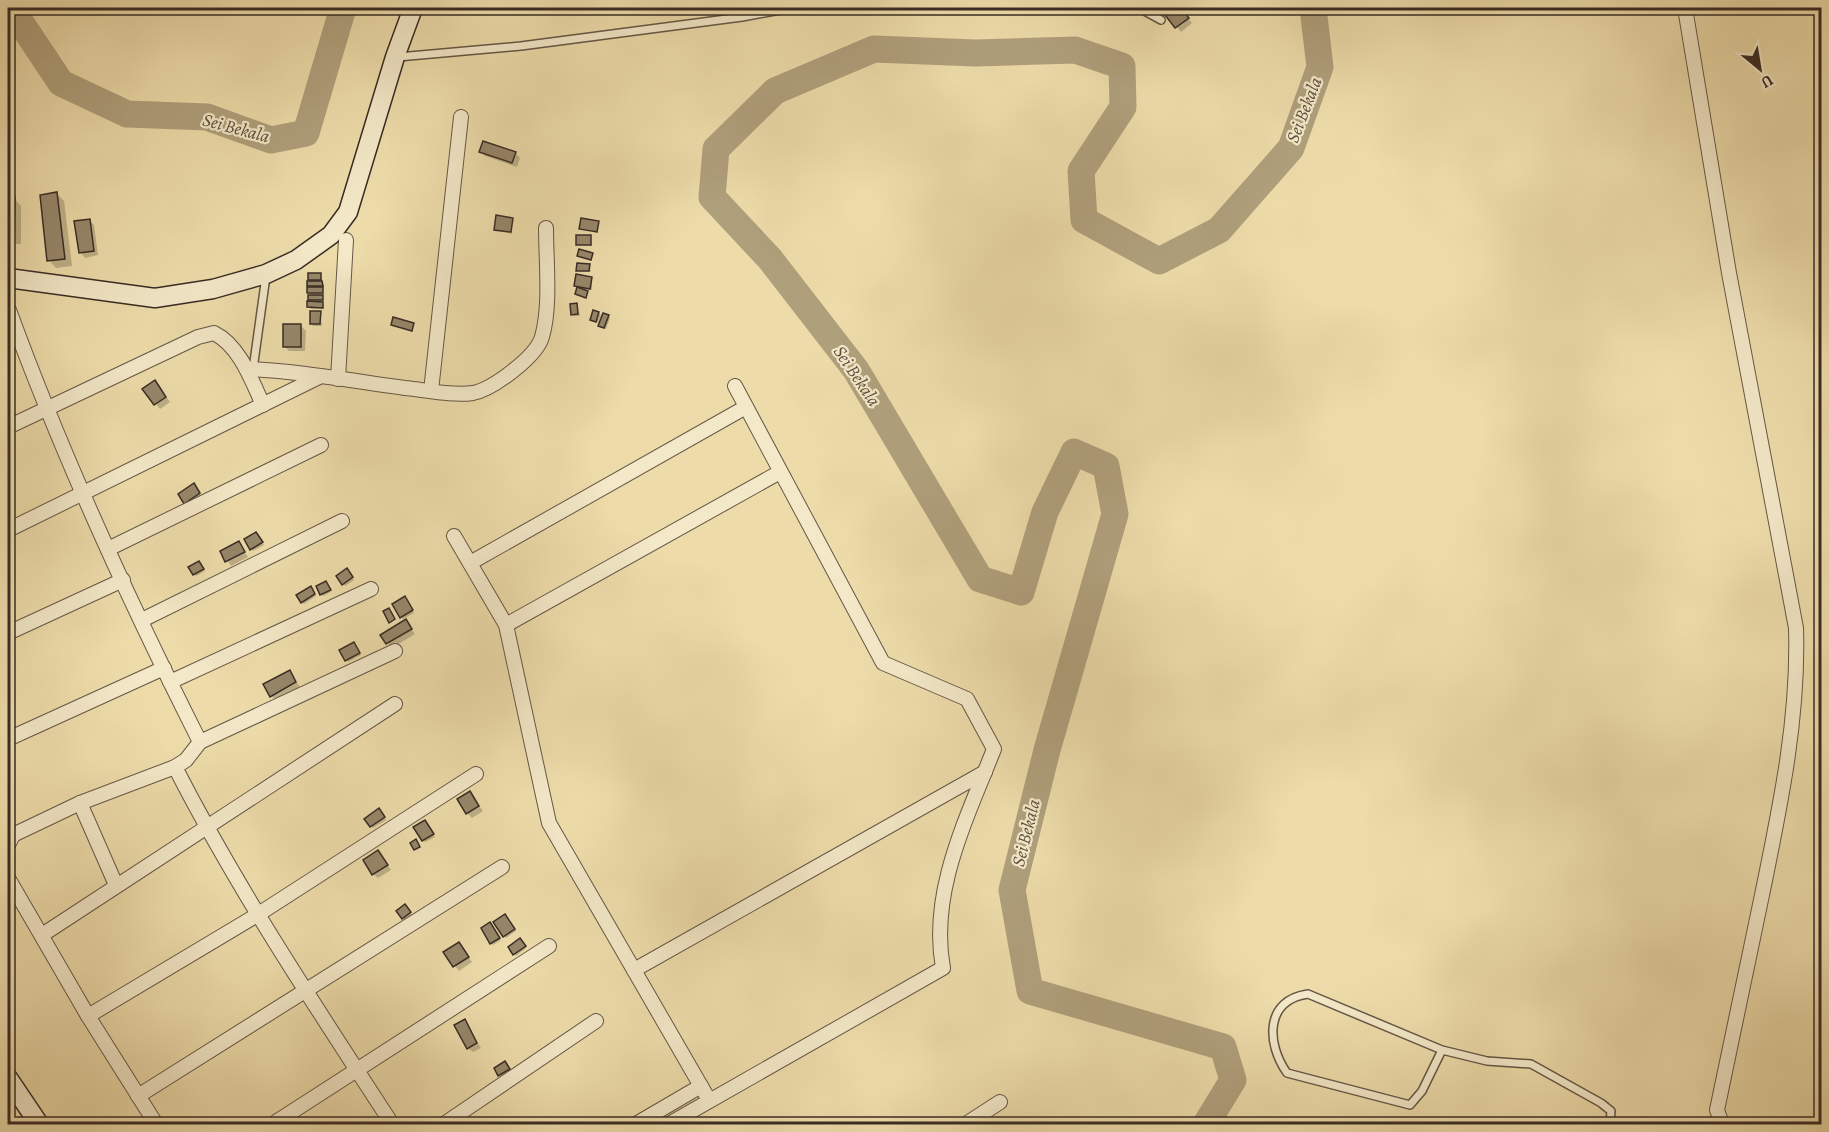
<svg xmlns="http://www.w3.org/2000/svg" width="1829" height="1132" viewBox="0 0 1829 1132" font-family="Alegreya,serif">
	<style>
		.shadow { fill: #0003 }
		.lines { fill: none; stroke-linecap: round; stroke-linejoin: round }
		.river { stroke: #afa07c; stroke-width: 27 }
		.building { fill: #96876a; stroke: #382b24; stroke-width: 1.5 }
		.service-casing { stroke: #655746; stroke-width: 10 }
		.minor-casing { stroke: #655746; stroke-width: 16 }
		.secondary-casing { stroke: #382b24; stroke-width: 21 }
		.service { stroke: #f3e8c8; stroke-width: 7 }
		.minor { stroke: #f3e8c8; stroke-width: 14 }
		.secondary { stroke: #f3e8c8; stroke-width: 18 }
		.labels { text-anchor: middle; stroke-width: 4.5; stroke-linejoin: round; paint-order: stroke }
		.water-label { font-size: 18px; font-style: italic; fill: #5c4e3e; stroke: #f3e8c8 }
	</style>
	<rect width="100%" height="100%" fill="#eddcaa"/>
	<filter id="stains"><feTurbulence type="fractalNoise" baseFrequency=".00333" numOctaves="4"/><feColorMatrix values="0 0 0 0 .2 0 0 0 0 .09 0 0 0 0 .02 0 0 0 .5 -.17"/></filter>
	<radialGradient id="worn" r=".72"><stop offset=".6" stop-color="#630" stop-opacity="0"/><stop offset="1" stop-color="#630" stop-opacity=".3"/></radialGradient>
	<g class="shadow">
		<polygon points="1179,8 1192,23 1181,32 1167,15"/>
		<polygon points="481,152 515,153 520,158 517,167 485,156"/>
		<polygon points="57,194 64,201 72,266 56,268 49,260"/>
		<polygon points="8,198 14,198 21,206 21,244 8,244"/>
		<polygon points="89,220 94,225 98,255 85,258 81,253"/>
		<polygon points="512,220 512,234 495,229"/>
		<polygon points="598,223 598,233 581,228"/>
		<polygon points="590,237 592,246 578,244"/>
		<polygon points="589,265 591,272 578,270"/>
		<polygon points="321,275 324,287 321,287 324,295 320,295 324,301 320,301 324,309 311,309 309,307 313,303 309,299 313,297 309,293 312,289 309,285 313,283 310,279"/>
		<polygon points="592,278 592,290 575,285"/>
		<polygon points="577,305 580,316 575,316 573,314"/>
		<polygon points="320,313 322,326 313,326 311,324"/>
		<polygon points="599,313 601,315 598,323 591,319"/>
		<polygon points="608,316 610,318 606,329 600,326"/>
		<polygon points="301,326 306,331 305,351 289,351 284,346"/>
		<polygon points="159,387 170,402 160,409 144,389"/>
		<polygon points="196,487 201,496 187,504 185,503"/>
		<polygon points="258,536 264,545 253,551 246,540"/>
		<polygon points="238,543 248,557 231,566 222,552"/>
		<polygon points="201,565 205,571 196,576 190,568"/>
		<polygon points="348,572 354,580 345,586 338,576"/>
		<polygon points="328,585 331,592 323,596 321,594"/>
		<polygon points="312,590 316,596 304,604 302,602"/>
		<polygon points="407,600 414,613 403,619 402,617"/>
		<polygon points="405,621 415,634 392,648 382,635"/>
		<polygon points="355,646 361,655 348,662 347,660"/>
		<polygon points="289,671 300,687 276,700 271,696"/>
		<polygon points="470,793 483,811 472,818 467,813"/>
		<polygon points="381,812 386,820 373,828 371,826"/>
		<polygon points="427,824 435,837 425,842 415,827"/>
		<polygon points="378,852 391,870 378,878 373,874"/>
		<polygon points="405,906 412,915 405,920 398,911"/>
		<polygon points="507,918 516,931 506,938 504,936"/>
		<polygon points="492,926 501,940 493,945 491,943"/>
		<polygon points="522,942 526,948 516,956 515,954"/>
		<polygon points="463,949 472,962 459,971 445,953"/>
		<polygon points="464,1021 481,1048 473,1052 468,1048"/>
		<polygon points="507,1065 511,1072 502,1077 496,1069"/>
	</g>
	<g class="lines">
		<g class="river">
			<polyline points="11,8 61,83 127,114 207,117 271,140 306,133 343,8"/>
			<polyline points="1206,1124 1233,1080 1223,1047 1030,991 1012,890 1047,750 1115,514 1106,466 1074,452 1045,512 1021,592 980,579 856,370 770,259 712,197 716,149 775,91 874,49 975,53 1075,50 1122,66 1123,107 1081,171 1084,220 1159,261 1219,230 1291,148 1320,67 1313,8"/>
		</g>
	</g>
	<g class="building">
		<polygon points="1175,8 1181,8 1189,18 1175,28 1165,15"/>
		<polygon points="483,141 516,152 512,163 479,152"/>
		<polygon points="57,192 65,259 47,261 40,195"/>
		<polygon points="8,197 15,197 14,237 8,237"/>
		<polygon points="496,215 513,218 511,232 494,230"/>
		<polygon points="581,218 599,221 597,232 579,229"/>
		<polygon points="90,219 94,251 79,253 74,221"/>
		<rect x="576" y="235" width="15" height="10"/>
		<polygon points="579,249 593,253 591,260 577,256"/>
		<polygon points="577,263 590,264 589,271 576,271"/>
		<rect x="308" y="273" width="13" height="7"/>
		<polygon points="576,274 592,277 590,289 574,286"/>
		<polygon points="307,281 322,281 323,286 307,286"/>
		<rect x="307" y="287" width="16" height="6"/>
		<polygon points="577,287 588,291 586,298 575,294"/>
		<rect x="308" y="295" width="15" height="5"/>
		<polygon points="307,301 323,302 323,308 307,307"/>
		<polygon points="577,303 578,314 571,315 570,304"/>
		<polygon points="593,310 599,312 596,322 590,320"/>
		<polygon points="310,311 321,311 320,324 310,324"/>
		<polygon points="603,313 609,315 604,328 598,326"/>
		<polygon points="393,317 414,323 412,331 391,325"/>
		<rect x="283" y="324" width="18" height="23"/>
		<polygon points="155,380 166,397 154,405 142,389"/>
		<polygon points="194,483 200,493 184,504 178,494"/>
		<polygon points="256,532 263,542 250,550 244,539"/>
		<polygon points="239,541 245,552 225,562 220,551"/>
		<polygon points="199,561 204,569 193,575 188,567"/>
		<polygon points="347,568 353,577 342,585 336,576"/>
		<polygon points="326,581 331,590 320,595 316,586"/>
		<polygon points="311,586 315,594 301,603 296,595"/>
		<polygon points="405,596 413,610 400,618 392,604"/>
		<polygon points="389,608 395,619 389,623 383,611"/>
		<polygon points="406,619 412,629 386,644 380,635"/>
		<polygon points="354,642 360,653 345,661 339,650"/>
		<polygon points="290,670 296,682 270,697 263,684"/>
		<polygon points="470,791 479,806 466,814 457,799"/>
		<polygon points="379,808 385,817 370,827 364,819"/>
		<polygon points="425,820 434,834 422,841 413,827"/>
		<polygon points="416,839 420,847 414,850 410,843"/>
		<polygon points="378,850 388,865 372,875 363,860"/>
		<polygon points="405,904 411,912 402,919 396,911"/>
		<polygon points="505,914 515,929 503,937 493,922"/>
		<polygon points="490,922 500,938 490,944 481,928"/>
		<polygon points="520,938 526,946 513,955 508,947"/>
		<polygon points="459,942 469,957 453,967 443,952"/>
		<polygon points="465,1019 477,1043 467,1049 454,1025"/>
		<polygon points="505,1061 510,1069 498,1076 494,1068"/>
	</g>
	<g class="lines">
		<g class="service-casing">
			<g id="service">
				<polyline points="1139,8 1161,20"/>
				<polyline points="398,57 521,46 742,17 791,8"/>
				<polyline points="253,369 266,276"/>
				<path d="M1442,1050L1422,1091L1410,1105L1287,1073C1266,1043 1265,1000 1308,994L1442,1050L1487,1061L1531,1064L1601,1103L1611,1111L1610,1124"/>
			</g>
		</g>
		<g class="minor-casing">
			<g id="minor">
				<path d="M1685,8L1729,273L1796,628C1799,718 1780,807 1762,895C1747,966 1732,1038 1717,1110L1722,1124"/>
				<path d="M247,369C299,371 353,381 405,388C426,390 452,396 473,393C493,389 536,357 542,337C551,306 546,261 546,228"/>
				<polyline points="338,379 346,240"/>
				<polyline points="431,391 461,117"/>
				<path d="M8,427L198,337L214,333C240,346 252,381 263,405"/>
				<polyline points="8,530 319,377"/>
				<polyline points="454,536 506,625 549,823 709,1100"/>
				<polyline points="108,549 321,445"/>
				<polyline points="470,563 746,407"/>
				<polyline points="142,620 342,521"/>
				<polyline points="506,625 780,472"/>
				<polyline points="8,633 123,580"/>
				<polyline points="170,682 371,589"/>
				<polyline points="8,739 164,668"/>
				<polyline points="200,742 395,651"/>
				<path d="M175,767C239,892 316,1007 392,1124"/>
				<polyline points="80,803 116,885"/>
				<path d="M8,845L13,835L80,803L175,767L186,760L200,742C129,601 63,458 9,310"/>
				<polyline points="8,878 88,1016 156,1124"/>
				<polyline points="42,935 395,704"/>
				<polyline points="634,970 985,772"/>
				<polyline points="88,1016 257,915 476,774"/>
				<polyline points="138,1096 502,867"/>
				<polyline points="273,1124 549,946"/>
				<polyline points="444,1124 596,1021"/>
				<polyline points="636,1124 701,1086"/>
				<path d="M669,1124L943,968C929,892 967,818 994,749L967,699L883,663L735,386"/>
				<polyline points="966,1124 1000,1102"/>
			</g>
		</g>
		<g class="secondary-casing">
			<g id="secondary">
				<polyline points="8,278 155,298 213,289 266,274 296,260 331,235 348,212 395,57 413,8"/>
				<polyline points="8,1078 39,1124"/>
			</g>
		</g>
		<use href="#service" class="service"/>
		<use href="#minor" class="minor"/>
		<use href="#secondary" class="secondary"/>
	</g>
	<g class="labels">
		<g class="water-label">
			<text transform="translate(1304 110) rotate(-69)" y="6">Sei Bekala</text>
			<text transform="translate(236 128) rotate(15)" y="6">Sei Bekala</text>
			<text transform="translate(857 376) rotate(56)" y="6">Sei Bekala</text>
			<text transform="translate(1026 833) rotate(-76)" y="6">Sei Bekala</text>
		</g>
	</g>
	<rect width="1829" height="1132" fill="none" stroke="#eddcaa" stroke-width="30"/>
	<rect x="9" y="9" width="1811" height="1114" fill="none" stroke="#382b24" stroke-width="3"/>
	<rect x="15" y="15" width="1799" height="1102" fill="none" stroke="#382b24" stroke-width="1.5"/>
	<g transform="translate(1760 69) rotate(150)" stroke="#f3e8c8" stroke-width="4.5" paint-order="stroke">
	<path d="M0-4.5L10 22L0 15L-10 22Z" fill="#382b24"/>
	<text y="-9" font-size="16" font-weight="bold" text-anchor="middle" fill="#382b24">U</text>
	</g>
	<rect width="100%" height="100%" filter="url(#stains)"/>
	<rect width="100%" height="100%" fill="url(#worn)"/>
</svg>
